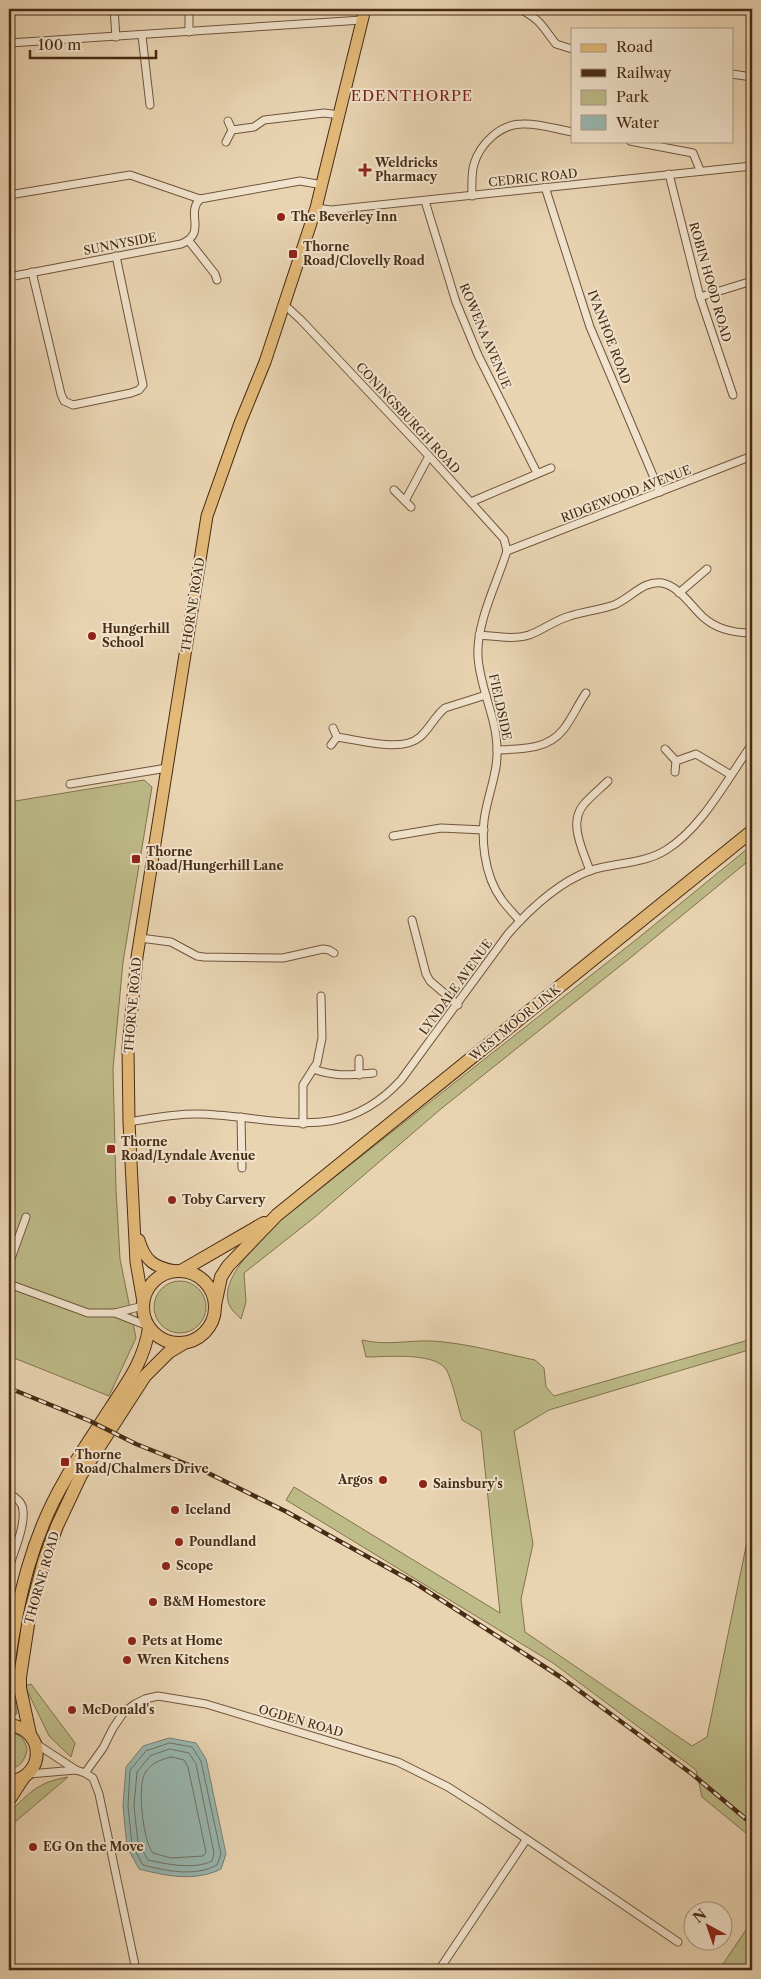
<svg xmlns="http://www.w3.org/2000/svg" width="761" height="1979" viewBox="0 0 761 1979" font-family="'Libre Caslon Text',serif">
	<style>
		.green { fill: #bdbb88; stroke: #82734e }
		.water { fill: #98b7b1; stroke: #787f72 }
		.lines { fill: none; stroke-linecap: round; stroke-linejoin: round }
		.shore { stroke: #707162; stroke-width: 1 }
		.minor-casing { stroke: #70553c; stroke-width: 9 }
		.primary-casing { stroke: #472b14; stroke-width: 13 }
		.trunk-casing { stroke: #472b14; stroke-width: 14 }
		.minor { stroke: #f1e3cd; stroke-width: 7 }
		.primary { stroke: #e4ba79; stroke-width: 11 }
		.trunk { stroke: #e4ba79; stroke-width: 12 }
		.rail-casing { stroke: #472b14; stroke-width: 4.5 }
		.rail { stroke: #f1e3cd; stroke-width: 2.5; stroke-dasharray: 8; stroke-linecap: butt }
		.poi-dot { fill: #8f2418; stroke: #f1e3cd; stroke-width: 2 }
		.labels { text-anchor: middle; stroke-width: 4; stroke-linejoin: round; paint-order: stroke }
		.poi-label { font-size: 12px; font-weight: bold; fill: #472b14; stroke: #f1e3cd; text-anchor: start }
		.street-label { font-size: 12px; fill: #472b14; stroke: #f1e3cd }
		.quarter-label { font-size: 15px; letter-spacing: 1px; fill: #7a1f14; stroke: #f1e3cd }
	</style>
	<rect width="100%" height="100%" fill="#e9d4b2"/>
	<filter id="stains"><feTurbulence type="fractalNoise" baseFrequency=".004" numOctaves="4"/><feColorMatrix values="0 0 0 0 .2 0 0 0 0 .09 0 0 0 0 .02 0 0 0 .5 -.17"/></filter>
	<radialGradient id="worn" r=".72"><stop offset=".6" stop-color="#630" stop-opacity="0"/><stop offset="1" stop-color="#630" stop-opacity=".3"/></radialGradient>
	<g class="green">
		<polygon points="144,780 152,787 123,962 113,1069 116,1190 120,1259 136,1338 109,1396 9,1356 9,802"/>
		<path d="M752,845V858L630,958L442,1108L315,1217L244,1273L246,1302L241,1319C238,1315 233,1312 231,1308C213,1280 267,1235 284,1217L637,939Z"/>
		<circle cx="180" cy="1307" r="26"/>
		<path d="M752,1339V1349L549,1410L514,1431L533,1544L521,1599L525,1632L692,1746L707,1737L750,1527L752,1399V1838L702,1797L696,1770L553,1663L286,1500L294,1487L500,1613L481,1431L462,1420C458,1408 452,1377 445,1368C432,1352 385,1357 366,1357L362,1340C386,1346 407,1340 432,1341C466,1343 501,1353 535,1360L544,1368L546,1387L554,1396Z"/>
		<polygon points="31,1684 75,1743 71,1757 49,1736 25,1686"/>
		<polygon points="14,1690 17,1714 9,1714 9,1691"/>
		<path d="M9,1732C19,1733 26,1740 27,1750C25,1761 19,1768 9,1769Z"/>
		<path d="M68,1777L9,1827V1813C29,1793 38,1782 68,1777Z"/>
		<polygon points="752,1921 752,1970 719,1970"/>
	</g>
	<path class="water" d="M169,1738L196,1743L206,1759L226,1854L221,1869C195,1882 166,1876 139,1869L127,1847L123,1806L126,1767L143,1746Z"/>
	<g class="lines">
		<g class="shore">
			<path d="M170,1743L192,1747L201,1761L221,1854L217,1865C195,1877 166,1871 143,1865L132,1845L128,1806L130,1770L146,1751Z"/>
			<path d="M170,1749L189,1753L196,1764L214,1853L212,1861C194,1870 166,1864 148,1860L138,1843L134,1806L137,1772L150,1756Z"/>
			<path d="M171,1757L184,1760L188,1767L206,1852L203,1856L171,1858L153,1853C143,1842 137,1786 145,1773C151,1763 160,1760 171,1757Z"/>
		</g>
		<g class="minor-casing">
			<g id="minor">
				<polyline points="114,9 116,37"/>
				<path d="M520,9C542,21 541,25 556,44L572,49"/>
				<polyline points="189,32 189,9"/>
				<polyline points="142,36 150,105"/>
				<polyline points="9,43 362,20"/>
				<polyline points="732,74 752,77"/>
				<polyline points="232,130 254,127 264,120 324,113 340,115"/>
				<polyline points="630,141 693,153 700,170"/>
				<polyline points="226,142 232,130 228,121"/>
				<polyline points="669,174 700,297 733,395"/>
				<polyline points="545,187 590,327 660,492"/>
				<polyline points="9,195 130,175 200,199 300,181 323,185"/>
				<path d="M472,196C472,185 471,174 474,164C480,144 500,124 522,124C538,123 556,129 572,132"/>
				<polyline points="425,201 456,302 478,355 537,473"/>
				<polyline points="316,208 331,210 752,166"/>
				<polyline points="189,241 215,274 217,280"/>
				<polyline points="32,272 61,394 64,401 73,405 131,393 139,390 143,385 116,256"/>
				<path d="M9,277L181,244C208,233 185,214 200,199"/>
				<polyline points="700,297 752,281"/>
				<path d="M283,307L288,308L301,320L429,456L504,539L507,551C497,583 476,623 478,657C480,689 497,718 497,750C498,769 491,786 487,805C479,835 484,876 502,900C507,907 514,914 520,921"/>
				<polyline points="394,490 411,507"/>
				<polyline points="405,501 429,456"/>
				<polyline points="471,502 551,468"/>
				<polyline points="507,551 752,456"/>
				<polyline points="679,593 707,569"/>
				<path d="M479,635C495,636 513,640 529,635C543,630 555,620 570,616C585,611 600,610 614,605C630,599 643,580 662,583C679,586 691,606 703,617C716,629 735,633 752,633"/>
				<path d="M337,737C359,740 402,753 420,737C430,728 435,716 445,708L486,695"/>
				<polyline points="331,745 337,737 333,728"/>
				<polyline points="665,749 676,761 675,772"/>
				<path d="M497,750C521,749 547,750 563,730C572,719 578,704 586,693"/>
				<polyline points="676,761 696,754 731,775"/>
				<polyline points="70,784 167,768"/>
				<polyline points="393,836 441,828 484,830"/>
				<path d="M590,871C583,850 567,822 585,803C592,795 601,788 608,781"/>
				<polyline points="412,920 426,974 430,981 458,1005"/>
				<polyline points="140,938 171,942 197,956 204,957 283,958 323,949 329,950 334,953"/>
				<path d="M313,1069C336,1077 350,1075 373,1073"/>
				<polyline points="359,1075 359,1059"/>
				<polyline points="241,1117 242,1168"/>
				<path d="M129,1122C157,1117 187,1112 216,1115C289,1120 344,1142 401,1080L508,934C529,910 558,883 589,871C614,862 642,865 666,850C702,828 728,778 752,744"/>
				<polyline points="303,1124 303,1085 317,1063 322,1038 321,996"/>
				<polyline points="9,1264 26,1217"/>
				<polyline points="9,1284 88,1313 115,1313 143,1306"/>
				<polyline points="115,1313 148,1326"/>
				<path d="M9,1494C16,1497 23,1503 23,1511C25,1527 13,1553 9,1568"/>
				<polyline points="35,1743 76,1770 85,1773 103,1748 113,1728 124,1712 135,1704 145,1699 158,1696 206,1704 398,1762 448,1787 481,1808 678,1942"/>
				<polyline points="85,1773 93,1778 99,1794 136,1970"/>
				<polyline points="29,1774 76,1770"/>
				<polyline points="439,1970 526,1840"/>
			</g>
		</g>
		<g class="primary-casing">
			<g id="primary">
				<path d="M139,1240C145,1261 154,1267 175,1271"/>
				<polyline points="143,1302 136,1262 129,1122 128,1048 137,957 207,516 240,423 265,362 316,208 365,9"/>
			</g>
		</g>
		<g class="trunk-casing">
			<g id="trunk">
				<polyline points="181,1271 264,1223"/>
				<circle cx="179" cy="1307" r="36"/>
				<polyline points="215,1305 221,1277 228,1266 277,1215 752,831"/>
				<path d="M9,1661C18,1597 32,1536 65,1480C79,1455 96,1431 112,1406C129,1380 144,1360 149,1328"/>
				<path d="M9,1725C46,1729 46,1777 9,1782"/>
				<polyline points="30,1734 20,1688 20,1677 29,1618 44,1561 57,1526 81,1475 145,1376 169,1352 184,1343"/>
				<polyline points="9,1800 24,1777"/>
			</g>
		</g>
		<use href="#minor" class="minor"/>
		<use href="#primary" class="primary"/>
		<use href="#trunk" class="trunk"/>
		<g class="rail-casing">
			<polyline id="rail" points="9,1388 90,1421 136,1444 204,1471 287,1512 415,1583 562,1678 692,1774 752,1824"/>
		</g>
		<use href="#rail" class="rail"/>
	</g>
	<g class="poi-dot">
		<path d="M362.5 162.5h5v5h5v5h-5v5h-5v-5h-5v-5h5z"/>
		<circle cx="281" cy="217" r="5"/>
		<rect x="288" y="249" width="10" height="10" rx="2.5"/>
		<circle cx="92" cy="636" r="5"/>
		<rect x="131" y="854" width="10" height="10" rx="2.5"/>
		<rect x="106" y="1144" width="10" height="10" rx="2.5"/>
		<circle cx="172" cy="1200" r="5"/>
		<rect x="60" y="1457" width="10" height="10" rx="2.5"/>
		<circle cx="383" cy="1480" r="5"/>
		<circle cx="423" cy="1484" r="5"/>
		<circle cx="175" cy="1510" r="5"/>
		<circle cx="179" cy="1542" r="5"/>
		<circle cx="166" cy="1566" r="5"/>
		<circle cx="153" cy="1602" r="5"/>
		<circle cx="132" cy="1641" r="5"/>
		<circle cx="127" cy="1660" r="5"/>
		<circle cx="72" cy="1710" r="5"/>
		<circle cx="33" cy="1847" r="5"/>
	</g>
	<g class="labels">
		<g class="poi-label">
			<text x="375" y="167">Weldricks<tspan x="375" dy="14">Pharmacy</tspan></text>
			<text x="291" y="221">The Beverley Inn</text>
			<text x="303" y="251">Thorne<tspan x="303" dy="14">Road/Clovelly Road</tspan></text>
			<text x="102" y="633">Hungerhill<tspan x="102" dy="14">School</tspan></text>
			<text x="146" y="856">Thorne<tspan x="146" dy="14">Road/Hungerhill Lane</tspan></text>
			<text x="121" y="1146">Thorne<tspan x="121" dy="14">Road/Lyndale Avenue</tspan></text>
			<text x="182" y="1204">Toby Carvery</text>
			<text x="75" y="1459">Thorne<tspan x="75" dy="14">Road/Chalmers Drive</tspan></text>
			<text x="373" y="1484" text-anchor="end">Argos</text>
			<text x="433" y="1488">Sainsbury's</text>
			<text x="185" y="1514">Iceland</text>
			<text x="189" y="1546">Poundland</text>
			<text x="176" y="1570">Scope</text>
			<text x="163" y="1606">B&amp;M Homestore</text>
			<text x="142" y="1645">Pets at Home</text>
			<text x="137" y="1664">Wren Kitchens</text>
			<text x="82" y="1714">McDonald's</text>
			<text x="43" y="1851">EG On the Move</text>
		</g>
		<g class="street-label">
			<text transform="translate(533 178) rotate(-6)" y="4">CEDRIC ROAD</text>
			<text transform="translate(120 244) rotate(-11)" y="4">SUNNYSIDE</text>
			<text transform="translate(710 282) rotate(74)" y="4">ROBIN HOOD ROAD</text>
			<text transform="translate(485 336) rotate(67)" y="4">ROWENA AVENUE</text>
			<text transform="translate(609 337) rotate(69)" y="4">IVANHOE ROAD</text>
			<text transform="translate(408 418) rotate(47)" y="4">CONINGSBURGH ROAD</text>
			<text transform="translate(626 494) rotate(-21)" y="4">RIDGEWOOD AVENUE</text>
			<text transform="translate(193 605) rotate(-81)" y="4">THORNE ROAD</text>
			<text transform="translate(500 707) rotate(78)" y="4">FIELDSIDE</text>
			<text transform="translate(456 987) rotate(-54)" y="4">LYNDALE AVENUE</text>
			<text transform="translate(133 1005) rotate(-85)" y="4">THORNE ROAD</text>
			<text transform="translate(515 1023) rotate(-39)" y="4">WESTMOOR LINK</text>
			<text transform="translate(42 1578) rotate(-74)" y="4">THORNE ROAD</text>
			<text transform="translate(301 1721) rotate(16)" y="4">OGDEN ROAD</text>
		</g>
		<g class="quarter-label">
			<text x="412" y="101">EDENTHORPE</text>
		</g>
	</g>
	<rect width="761" height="1979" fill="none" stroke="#e9d4b2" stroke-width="30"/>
	<rect x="10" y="10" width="741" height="1959" fill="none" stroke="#472b14" stroke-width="2.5"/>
	<rect x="15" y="15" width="731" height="1949" fill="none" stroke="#472b14"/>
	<rect x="571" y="28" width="162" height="115" fill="#f1e3cd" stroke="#ad9983"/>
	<rect x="581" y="44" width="25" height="8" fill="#e4ba79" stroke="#ad9983"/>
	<text x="616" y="52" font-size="15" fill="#472b14">Road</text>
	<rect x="581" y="69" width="25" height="8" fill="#472b14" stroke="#ad9983"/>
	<text x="616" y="78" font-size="15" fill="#472b14">Railway</text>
	<rect x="581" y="90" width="25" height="15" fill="#bdbb88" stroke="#ad9983"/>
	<text x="616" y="102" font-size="15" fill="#472b14">Park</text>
	<rect x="581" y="115" width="25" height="15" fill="#98b7b1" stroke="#ad9983"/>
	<text x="616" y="128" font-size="15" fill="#472b14">Water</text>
	<g transform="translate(708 1926) rotate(320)"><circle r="24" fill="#f1e3cd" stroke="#ad9983"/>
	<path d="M0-4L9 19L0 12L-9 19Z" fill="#8f2418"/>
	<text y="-8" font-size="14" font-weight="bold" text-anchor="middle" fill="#472b14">N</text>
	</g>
	<path d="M30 50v8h126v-8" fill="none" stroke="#472b14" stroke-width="2.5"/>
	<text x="38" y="50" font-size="15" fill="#472b14" stroke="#f1e3cd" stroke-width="4" paint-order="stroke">100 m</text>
	<rect width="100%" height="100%" filter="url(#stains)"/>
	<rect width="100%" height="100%" fill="url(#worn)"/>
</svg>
